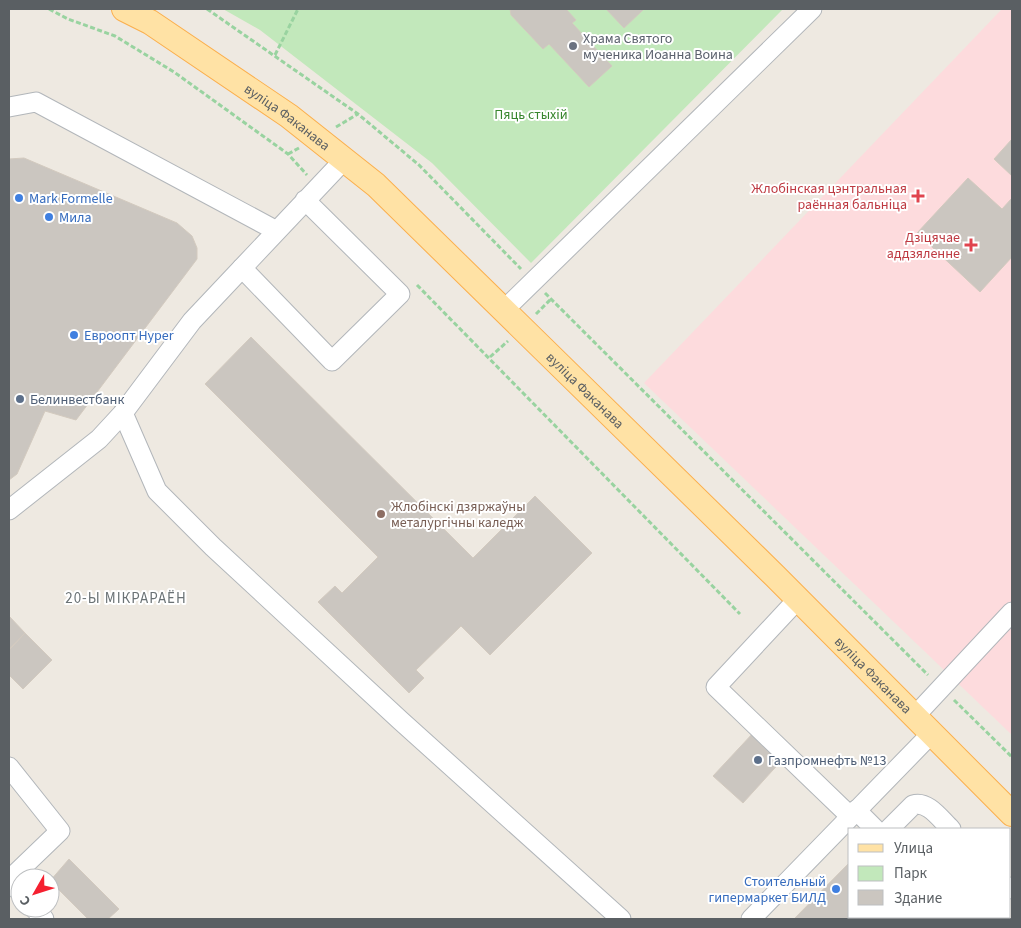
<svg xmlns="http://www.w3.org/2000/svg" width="1021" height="928" viewBox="0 0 1021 928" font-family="'Source Sans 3',sans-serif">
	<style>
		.medical { fill: #fddbdd }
		.green { fill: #c2e8bb }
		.building { fill: #cbc6c0; stroke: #d3cabf }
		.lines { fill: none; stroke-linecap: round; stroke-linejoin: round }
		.minor-casing { stroke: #b2b6ba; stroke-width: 21 }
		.major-casing { stroke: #fbaf4d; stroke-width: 26 }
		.path { stroke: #99d3a0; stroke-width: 3; stroke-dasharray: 5 2.5; stroke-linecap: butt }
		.minor { stroke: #fff; stroke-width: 19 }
		.major { stroke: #ffe2a5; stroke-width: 24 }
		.worship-dot { fill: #6b7280; stroke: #fff; stroke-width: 2 }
		.health-dot { fill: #e0444e; stroke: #fff; stroke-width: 2 }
		.shop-dot { fill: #3f7fe0; stroke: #fff; stroke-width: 2 }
		.service-dot { fill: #5c6f8a; stroke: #fff; stroke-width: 2 }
		.education-dot { fill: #8d6e63; stroke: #fff; stroke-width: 2 }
		.labels { text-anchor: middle; stroke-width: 4; stroke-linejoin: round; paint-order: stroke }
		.worship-label { font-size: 14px; fill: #5b616d; stroke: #fff; text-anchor: start }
		.park-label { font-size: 14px; fill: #38862e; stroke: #fff }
		.street-label { font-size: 14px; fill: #5a5f63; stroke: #fff }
		.health-label { font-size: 14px; fill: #be3a42; stroke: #fff; text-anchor: end }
		.shop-label { font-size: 14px; fill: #366cbe; stroke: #fff; text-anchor: start }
		.service-label { font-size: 14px; fill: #4e5e75; stroke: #fff; text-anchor: start }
		.education-label { font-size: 14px; fill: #785e54; stroke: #fff; text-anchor: start }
		.neighbourhood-label { font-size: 15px; letter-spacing: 1px; fill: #6a7275; stroke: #fff }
	</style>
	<rect width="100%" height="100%" fill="#eee9e1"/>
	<polygon class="medical" points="1002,9 1012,9 1012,735 644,383"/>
	<polygon class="green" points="223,9 783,9 531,263 432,163 260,30"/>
	<g class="building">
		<polygon points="510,9 566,9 576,20 572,23 612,66 589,87 549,44 543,49 511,15"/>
		<polygon points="606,9 644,9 624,28"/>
		<polygon points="1012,139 1012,176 994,159"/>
		<polygon points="24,158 177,223 192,236 197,248 197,259 76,420 45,411 17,474 9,480 9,159"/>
		<polygon points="968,178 1002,209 1012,198 1012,257 980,292 917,233"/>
		<polygon points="251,337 473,558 535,496 592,553 490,655 461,626 416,670 424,678 409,693 318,602 335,586 342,593 378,557 205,384"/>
		<polygon points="9,616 25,633 9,649"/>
		<polygon points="25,633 52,660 23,689 9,675 9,650"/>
		<polygon points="754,732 783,759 743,803 713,776"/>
		<polygon points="69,859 119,909 108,919 88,919 50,881"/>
		<polygon points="850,862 850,917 950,917 953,919 794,919"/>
	</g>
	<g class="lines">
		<g class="minor-casing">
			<g id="minor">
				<polyline points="9,107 36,102 275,230"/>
				<polyline points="305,200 400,294 332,361 242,268 344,160"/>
				<polyline points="504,310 812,9"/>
				<polyline points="123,413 157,491 213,547 401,721 621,919"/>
				<polyline points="9,510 99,439 123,413 192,321 242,268"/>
				<polyline points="798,599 716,687 850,816"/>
				<polyline points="914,717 1012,612"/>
				<polyline points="9,767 60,831 9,880 20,892"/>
				<polyline points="856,810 875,829"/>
				<path d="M889,829L913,805C928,800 941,820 951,829"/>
				<polyline points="1010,887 1012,889"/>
				<polyline points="34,908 44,919"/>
				<polyline points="964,917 967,919"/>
				<polyline points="751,919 931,734"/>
			</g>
		</g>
		<g class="major-casing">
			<g id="major">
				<path id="s1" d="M124,9L150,22L289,116L376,185L775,576L1012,814"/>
			</g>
		</g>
		<g class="path">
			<polyline points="49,9 68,19 115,36 174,72 288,154 307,175"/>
			<polyline points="207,9 358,114 419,165 521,269"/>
			<polyline points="275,55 298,9"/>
			<polyline points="336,127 358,114"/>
			<polyline points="288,154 299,148"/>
			<polyline points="417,285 740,614"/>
			<polyline points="545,293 928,675"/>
			<polyline points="536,314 551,299"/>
			<polyline points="490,357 508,341"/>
			<polyline points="954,700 1012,757"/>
		</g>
		<use href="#minor" class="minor"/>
		<use href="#major" class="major"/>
	</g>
	<circle class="worship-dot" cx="573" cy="46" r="5"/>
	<g class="health-dot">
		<path d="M915.5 188.5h5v5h5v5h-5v5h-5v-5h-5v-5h5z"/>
		<path d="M968.5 237.5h5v5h5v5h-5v5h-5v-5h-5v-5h5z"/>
	</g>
	<g class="shop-dot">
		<circle cx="19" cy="198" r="5"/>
		<circle cx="49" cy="217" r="5"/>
		<circle cx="74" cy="335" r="5"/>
		<circle cx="836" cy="889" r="5"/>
	</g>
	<g class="service-dot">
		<circle cx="20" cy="399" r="5"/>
		<circle cx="758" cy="760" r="5"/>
	</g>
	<circle class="education-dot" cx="381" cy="514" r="5"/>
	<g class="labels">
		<g class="worship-label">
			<text x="583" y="43">Храма Святого<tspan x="583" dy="16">мученика Иоанна Воина</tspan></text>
		</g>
		<g class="park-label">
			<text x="531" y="119">Пяць стыхій</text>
		</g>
		<g class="street-label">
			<text dy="5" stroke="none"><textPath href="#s1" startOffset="196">вуліца Факанава</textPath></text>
			<text dy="5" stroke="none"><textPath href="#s1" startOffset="601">вуліца Факанава</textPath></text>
			<text dy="5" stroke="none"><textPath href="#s1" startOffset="1006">вуліца Факанава</textPath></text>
		</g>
		<g class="health-label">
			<text x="907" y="193">Жлобінская цэнтральная<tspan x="907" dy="16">раённая бальніца</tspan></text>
			<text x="960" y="242">Дзіцячае<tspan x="960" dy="16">аддзяленне</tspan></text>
		</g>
		<g class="shop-label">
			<text x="29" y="203">Mark Formelle</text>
			<text x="59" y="222">Мила</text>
			<text x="84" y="340">Евроопт Hyper</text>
			<text x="826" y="886" text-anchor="end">Стоительный<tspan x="826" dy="16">гипермаркет БИЛД</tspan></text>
		</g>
		<g class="service-label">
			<text x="30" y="404">Белинвестбанк</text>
			<text x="768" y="765">Газпромнефть №13</text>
		</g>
		<g class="education-label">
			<text x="391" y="511">Жлобінскі дзяржаўны<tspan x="391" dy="16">металургічны каледж</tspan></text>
		</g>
		<g class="neighbourhood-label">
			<text x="126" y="603">20-Ы МІКРАРАЁН</text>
		</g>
	</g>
	<rect width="1021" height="928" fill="none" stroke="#5a5f63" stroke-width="20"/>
	<rect x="848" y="828" width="162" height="90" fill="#ffffff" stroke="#bdbfc1"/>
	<rect x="858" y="844" width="25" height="8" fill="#ffe2a5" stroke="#bdbfc1"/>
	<text x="894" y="853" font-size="15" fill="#5a5f63">Улица</text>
	<rect x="858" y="866" width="25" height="15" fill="#c2e8bb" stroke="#bdbfc1"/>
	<text x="894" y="878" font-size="15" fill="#5a5f63">Парк</text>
	<rect x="858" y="890" width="25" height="15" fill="#cbc6c0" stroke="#bdbfc1"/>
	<text x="894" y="903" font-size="15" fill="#5a5f63">Здание</text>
	<g transform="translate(35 893) rotate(231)"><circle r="24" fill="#ffffff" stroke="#bdbfc1"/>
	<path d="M0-4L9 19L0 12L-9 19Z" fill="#f52030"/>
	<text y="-8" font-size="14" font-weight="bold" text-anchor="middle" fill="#5a5f63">С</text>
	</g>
</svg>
